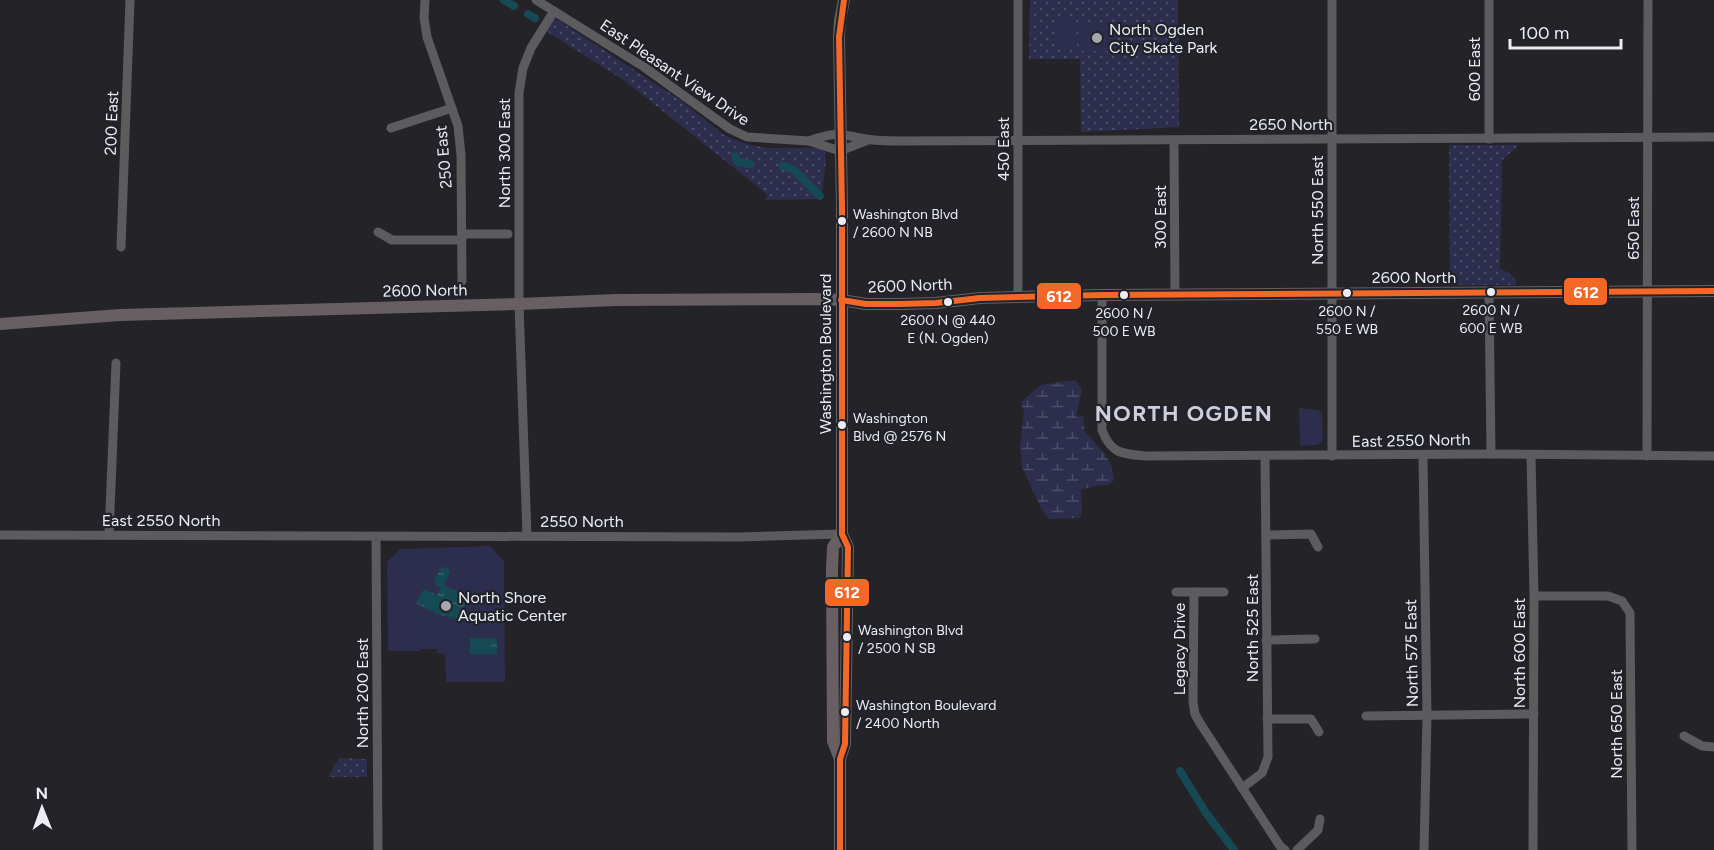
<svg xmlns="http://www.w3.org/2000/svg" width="1714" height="850" viewBox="0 0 1714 850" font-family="Figtree,sans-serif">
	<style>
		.wetland { fill: url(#wetland-marsh) }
		.park { fill: url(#park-dots) }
		.garden { fill: #2d2e4e }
		.water { fill: url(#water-ripples) }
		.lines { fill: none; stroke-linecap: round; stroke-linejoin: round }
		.canal { stroke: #154953; stroke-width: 8 }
		.minor { stroke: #5c5c5f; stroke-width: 9 }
		.major { stroke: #685f63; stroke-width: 12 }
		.bus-1-casing { stroke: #21222a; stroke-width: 10 }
		.bus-1 { stroke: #f36827; stroke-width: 6 }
		.poi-dot { fill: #a6a6ac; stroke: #21222a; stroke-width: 2 }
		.bus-dot { fill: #ecedf3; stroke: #21222a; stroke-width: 2 }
		.labels { text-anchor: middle; stroke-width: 4.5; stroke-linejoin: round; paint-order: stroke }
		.bus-label { font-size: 14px; fill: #ecedf3; stroke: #21222a; text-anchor: start }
		.poi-label { font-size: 16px; fill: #ecedf3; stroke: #21222a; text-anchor: start }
		.street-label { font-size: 16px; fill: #ecedf3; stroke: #21222a }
		.district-label { font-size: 22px; font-weight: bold; letter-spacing: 1.5px; fill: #cecfdb; stroke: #21222a }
		.line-badge { stroke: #21222a; stroke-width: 2 }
		.badge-label { font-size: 16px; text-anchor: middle; font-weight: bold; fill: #fff }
	</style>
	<defs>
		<pattern id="wetland-marsh" width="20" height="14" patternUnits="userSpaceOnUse" patternTransform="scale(1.5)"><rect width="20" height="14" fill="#2d2e4e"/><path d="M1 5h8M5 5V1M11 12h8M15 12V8" fill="none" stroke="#4c4d68"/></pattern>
		<pattern id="park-dots" width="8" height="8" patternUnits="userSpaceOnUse" patternTransform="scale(1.5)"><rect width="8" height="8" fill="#2d2e4e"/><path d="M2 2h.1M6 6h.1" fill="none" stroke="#4c4d68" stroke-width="1.8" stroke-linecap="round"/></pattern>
		<pattern id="water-ripples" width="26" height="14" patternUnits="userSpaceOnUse" patternTransform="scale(1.5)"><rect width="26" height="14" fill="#154953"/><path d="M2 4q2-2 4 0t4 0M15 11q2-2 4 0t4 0" fill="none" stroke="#37646c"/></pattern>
	</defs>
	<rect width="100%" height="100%" fill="#232328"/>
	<polygon class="wetland" points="1075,380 1082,389 1076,417 1083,416 1085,432 1104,453 1111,464 1114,480 1109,485 1098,485 1081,490 1082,512 1080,518 1049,519 1041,508 1022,467 1020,446 1024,410 1022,407 1021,402 1041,385"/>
	<g class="park">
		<polygon points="1030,0 1178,0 1179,127 1081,132 1080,59 1029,59"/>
		<polygon points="555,18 680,100 724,135 746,144 767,148 817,148 824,150 826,161 821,199 765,200 768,195 625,81 546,31"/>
		<polygon points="1449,145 1519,145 1502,160 1500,268 1513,276 1517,285 1450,285"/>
		<polygon points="341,758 367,759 367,777 328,777 335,764"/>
	</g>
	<g class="garden">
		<polygon points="1055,16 1076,16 1077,47 1055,48"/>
		<rect x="1082" y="25" width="30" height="26"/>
		<polygon points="1299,408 1318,410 1322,413 1323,440 1318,445 1300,446"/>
		<polygon points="490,546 504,561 505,682 446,682 445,654 437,653 437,649 421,649 421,651 388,651 387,562 400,549"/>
	</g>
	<g class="water">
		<path d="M444,567L448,568L450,572L444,586L455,590L470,593L472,600H465L464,620C447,619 431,612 416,603L424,589L437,595L441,587L436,586L434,580L441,568Z"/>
		<rect x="470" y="638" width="27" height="16"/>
	</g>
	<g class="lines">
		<g class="canal">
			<polyline points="504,0 514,6"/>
			<polyline points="528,14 535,18"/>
			<polyline points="735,156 738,162 750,164"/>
			<polyline points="783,166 793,169 820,196"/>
			<polyline points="1180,771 1206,813 1234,850"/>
		</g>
		<g class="minor">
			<polyline points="425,0 424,18 427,37 458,126 461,155 462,281"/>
			<polyline points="536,0 644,67 730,129 747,137 809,141 840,151 868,140"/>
			<polyline points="1018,0 1018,297"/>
			<polyline points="1332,0 1332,456"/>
			<polyline points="391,128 452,108"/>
			<polyline points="1489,139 1489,0"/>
			<polyline points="1174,140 1175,295"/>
			<path d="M809,141C835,131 841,134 866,139C877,141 889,141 901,141L1714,137"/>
			<polyline points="378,232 392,240 462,240"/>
			<polyline points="462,234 508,234"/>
			<polyline points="121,247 130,0"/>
			<polyline points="1489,293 1491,454"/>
			<path d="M1102,295V430C1111,454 1122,454 1146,456L1491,454L1714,456"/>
			<polyline points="1423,456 1427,715 1424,850"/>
			<polyline points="1531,456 1534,596 1533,850"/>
			<polyline points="1647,456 1648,0"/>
			<polyline points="0,535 740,537 842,534"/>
			<polyline points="109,535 116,363"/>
			<polyline points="1266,535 1311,534 1318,547"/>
			<polyline points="376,536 378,850"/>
			<polyline points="527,536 519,304 519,93 523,68 531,48 554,11"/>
			<polyline points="1176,592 1224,592"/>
			<polyline points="1194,592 1193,702 1195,714 1200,723 1280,846 1285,850"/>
			<polyline points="1534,596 1608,596 1622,601 1630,613 1632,850"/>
			<polyline points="1266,640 1315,639"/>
			<polyline points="1366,716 1534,714"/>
			<polyline points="1267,719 1311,719 1319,732"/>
			<polyline points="1684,736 1702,746 1714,747"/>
			<polyline points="1242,788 1262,773 1268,757 1265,456"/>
			<polyline points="1297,850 1318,830 1320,819"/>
		</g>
		<g class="major">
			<polyline points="0,324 120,315 519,304 616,300 816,299 841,300 866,304 899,304 936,303 980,298 1102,295 1714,291"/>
			<polyline points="840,759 833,741 832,569 833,547 842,534"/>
			<polyline points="840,850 840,759 845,744 848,547 842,534 842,209 839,37 840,21 844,0"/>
		</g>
		<g class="bus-1-casing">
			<g id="bus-1">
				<polyline points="841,300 866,304 899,304 936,303 980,298 1102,295 1714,291"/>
				<polyline points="840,850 840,759 845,744 848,547 842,534 842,209 839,37 844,0"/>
			</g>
		</g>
		<use href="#bus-1" class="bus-1"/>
	</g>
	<g class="poi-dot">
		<circle cx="1097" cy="38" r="6"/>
		<circle cx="446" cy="606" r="6"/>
	</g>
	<g class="bus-dot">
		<circle cx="842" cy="221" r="5"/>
		<circle cx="1491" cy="292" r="5"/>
		<circle cx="1347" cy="293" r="5"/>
		<circle cx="1124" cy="295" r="5"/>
		<circle cx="948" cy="302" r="5"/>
		<circle cx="842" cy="425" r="5"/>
		<circle cx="847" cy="637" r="5"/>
		<circle cx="845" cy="712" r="5"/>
	</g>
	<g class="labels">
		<g class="bus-label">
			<text x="853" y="219">Washington Blvd<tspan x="853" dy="18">/ 2600 N NB</tspan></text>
			<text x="1491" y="315" text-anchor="middle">2600 N /<tspan x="1491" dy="18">600 E WB</tspan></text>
			<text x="1347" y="316" text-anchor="middle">2600 N /<tspan x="1347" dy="18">550 E WB</tspan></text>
			<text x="1124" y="318" text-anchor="middle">2600 N /<tspan x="1124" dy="18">500 E WB</tspan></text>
			<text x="948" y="325" text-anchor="middle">2600 N @ 440<tspan x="948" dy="18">E (N. Ogden)</tspan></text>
			<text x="853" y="423">Washington<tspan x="853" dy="18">Blvd @ 2576 N</tspan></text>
			<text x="858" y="635">Washington Blvd<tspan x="858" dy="18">/ 2500 N SB</tspan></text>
			<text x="856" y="710">Washington Boulevard<tspan x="856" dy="18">/ 2400 North</tspan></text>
		</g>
		<g class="poi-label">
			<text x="1109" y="35">North Ogden<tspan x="1109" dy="18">City Skate Park</tspan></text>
			<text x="458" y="603">North Shore<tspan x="458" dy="18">Aquatic Center</tspan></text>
		</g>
		<g class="street-label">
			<text transform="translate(1474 69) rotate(-90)" y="6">600 East</text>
			<text transform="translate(675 72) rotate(34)" y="6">East Pleasant View Drive</text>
			<text transform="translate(111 123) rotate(-88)" y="6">200 East</text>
			<text x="1291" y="130">2650 North</text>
			<text transform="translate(1003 149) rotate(-90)" y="6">450 East</text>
			<text transform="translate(504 153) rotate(-90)" y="6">North 300 East</text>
			<text transform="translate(443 157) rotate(-95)" y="6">250 East</text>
			<text transform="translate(1317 210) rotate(-90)" y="6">North 550 East</text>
			<text transform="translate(1160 217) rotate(-90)" y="6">300 East</text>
			<text transform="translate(1633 228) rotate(-90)" y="6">650 East</text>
			<text x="1414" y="283">2600 North</text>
			<text transform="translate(910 285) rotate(-2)" y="6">2600 North</text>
			<text transform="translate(425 290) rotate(-1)" y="6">2600 North</text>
			<text transform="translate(825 354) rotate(-90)" y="6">Washington Boulevard</text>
			<text transform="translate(1411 440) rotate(-1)" y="6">East 2550 North</text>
			<text x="161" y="526">East 2550 North</text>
			<text x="582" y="527">2550 North</text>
			<text transform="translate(1252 628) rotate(-90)" y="6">North 525 East</text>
			<text transform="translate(1179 649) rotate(-90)" y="6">Legacy Drive</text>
			<text transform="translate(1411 653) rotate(-91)" y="6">North 575 East</text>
			<text transform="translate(1519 653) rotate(-90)" y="6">North 600 East</text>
			<text transform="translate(362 693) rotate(-90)" y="6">North 200 East</text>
			<text transform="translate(1616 724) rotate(-90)" y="6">North 650 East</text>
		</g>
		<g class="district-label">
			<text x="1184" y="421">NORTH OGDEN</text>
		</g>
	</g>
	<g class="line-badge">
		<rect x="1563" y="277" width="45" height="29" rx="6" fill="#f36827"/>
		<rect x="1036" y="282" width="46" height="28" rx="6" fill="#f36827"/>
		<rect x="824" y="578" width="46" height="29" rx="6" fill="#f36827"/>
	</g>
	<g class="badge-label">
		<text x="1586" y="298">612</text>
		<text x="1059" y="302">612</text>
		<text x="847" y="598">612</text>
	</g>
	<g transform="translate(42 808) rotate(359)" stroke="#21222a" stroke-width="4.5" paint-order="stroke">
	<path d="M0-4.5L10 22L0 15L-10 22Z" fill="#ecedf3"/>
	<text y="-9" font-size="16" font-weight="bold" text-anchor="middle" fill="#ecedf3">N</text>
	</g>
	<path d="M1510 39v9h111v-9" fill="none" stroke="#ecedf3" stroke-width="3"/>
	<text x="1519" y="39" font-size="18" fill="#ecedf3" stroke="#21222a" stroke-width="4.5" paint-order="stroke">100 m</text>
</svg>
